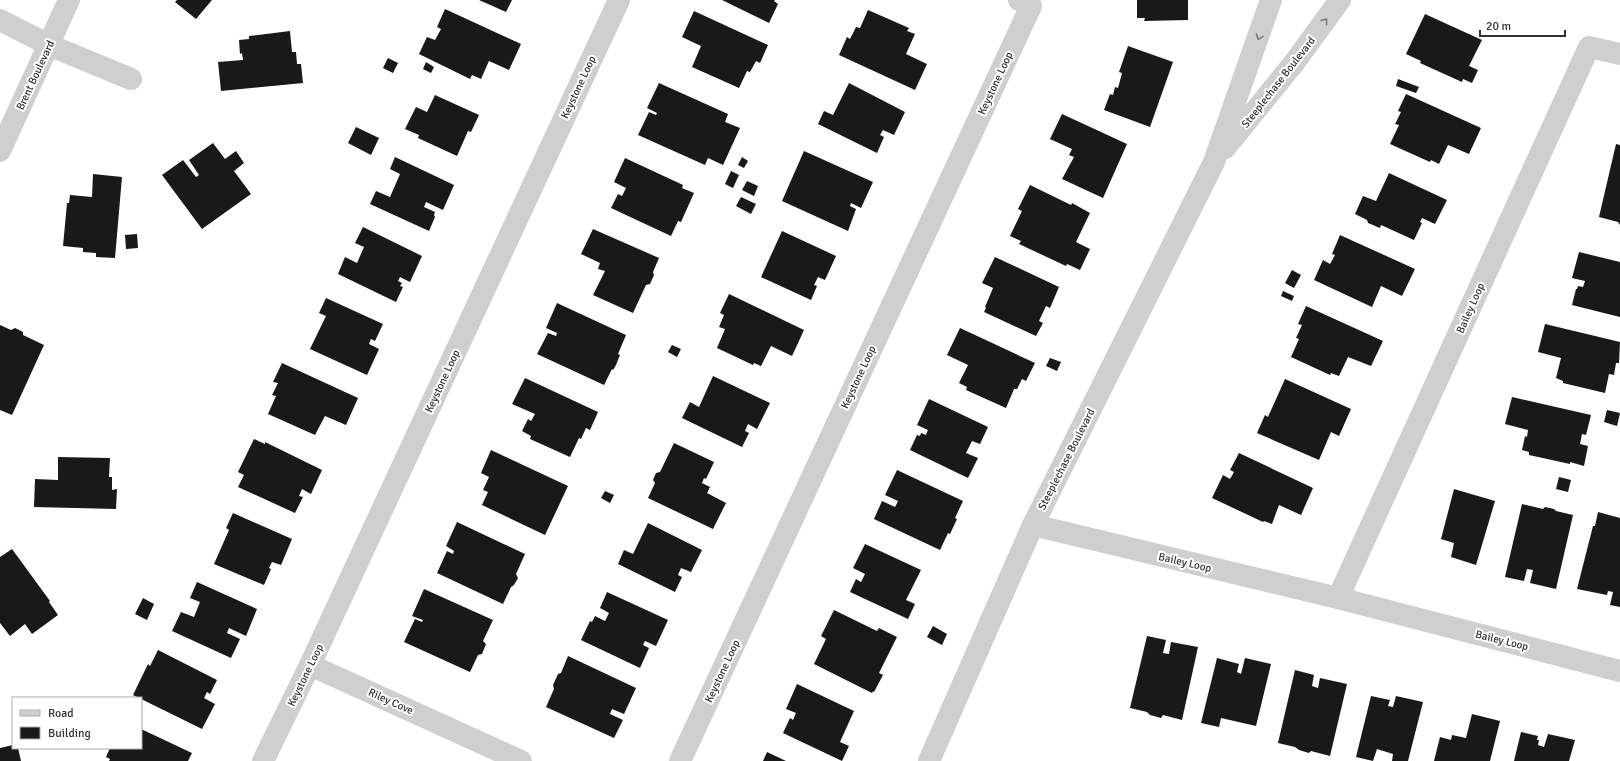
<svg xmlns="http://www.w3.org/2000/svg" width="1620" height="761" viewBox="0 0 1620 761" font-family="Signika,sans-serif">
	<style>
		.building { fill: #191919 }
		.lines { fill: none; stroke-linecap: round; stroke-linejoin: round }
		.minor { stroke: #cfcfcf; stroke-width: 22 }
		.oneway { stroke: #797979 }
		.labels { text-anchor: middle; stroke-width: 4; stroke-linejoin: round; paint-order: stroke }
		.street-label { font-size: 11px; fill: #323232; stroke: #fff }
	</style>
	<rect width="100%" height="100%" fill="#fff"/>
	<g class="building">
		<polygon points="177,0 212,0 196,19 175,2"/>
		<polygon points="479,0 512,0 506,12"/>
		<polygon points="722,0 775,0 774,1 778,4 769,23"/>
		<polygon points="1137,0 1188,0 1188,20 1144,21 1145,18 1137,18"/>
		<polygon points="445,9 521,44 509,70 489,61 481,79 472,75 470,79 419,54 427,37 435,40 441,29 437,27"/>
		<polygon points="868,10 909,28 907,31 915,34 906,54 927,64 915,90 839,55 847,37 850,39 856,27 860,28"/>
		<polygon points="694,11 768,45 760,63 756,61 750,72 747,71 739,88 692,67 701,46 682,37"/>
		<polygon points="1425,14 1482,40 1469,66 1478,70 1472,83 1463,79 1462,82 1420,63 1421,61 1406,54"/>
		<polygon points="290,31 292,52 296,52 297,64 301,64 303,83 221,91 218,62 243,60 242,53 240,54 239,40 249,39 249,36"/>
		<polygon points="1128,46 1173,62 1150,127 1104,110 1110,94 1113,95 1115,87 1118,88 1122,73 1119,72"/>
		<polygon points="388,58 398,63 393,73 383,68"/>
		<polygon points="426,62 434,67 431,73 423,69"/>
		<polygon points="1398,79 1419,87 1416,93 1396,86"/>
		<polygon points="659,83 728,114 725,122 740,128 723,165 708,158 705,165 638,135 649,112 656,115 657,113 647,108"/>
		<polygon points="849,83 905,112 894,135 883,130 880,135 884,137 877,153 818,124 824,111 833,115"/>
		<polygon points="1406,94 1481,128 1469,154 1448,145 1439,164 1431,160 1430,162 1390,144 1399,125 1395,124 1401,112 1398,111"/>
		<polygon points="435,95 479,115 471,132 468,131 457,156 418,138 419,135 405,129 416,107 427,112"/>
		<polygon points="1062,114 1127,144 1103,198 1062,179 1074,157 1069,155 1072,149 1050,139"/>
		<polygon points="356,127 379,138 371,155 348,143"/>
		<polygon points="213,143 225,159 236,151 244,163 234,171 251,194 202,229 162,175 183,160 196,177 199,175 189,160"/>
		<polygon points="1616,144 1620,145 1620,225 1618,222 1599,217"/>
		<polygon points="804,151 873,182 861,208 851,203 850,206 856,209 848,231 782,201"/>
		<polygon points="395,157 454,185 443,210 426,202 424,207 435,212 434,215 435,217 429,231 370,204 376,191 390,197 400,174 390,169"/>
		<polygon points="742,157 748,161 744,168 738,165"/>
		<polygon points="625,158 683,185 682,188 694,193 681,222 678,221 671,236 611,208 618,194 622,196 626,188 614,182"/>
		<polygon points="731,171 739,175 733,188 725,184"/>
		<polygon points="1389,173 1447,200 1435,224 1422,218 1420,222 1422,223 1414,240 1381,225 1380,228 1368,223 1367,220 1355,214 1363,196 1376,201"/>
		<polygon points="93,174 122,177 115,258 96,257 96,253 83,252 83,248 63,246 67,203 69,203 70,195 92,197"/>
		<polygon points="747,181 758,186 754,196 742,190"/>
		<polygon points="1030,185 1071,205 1072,203 1090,213 1076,242 1090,249 1080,270 1067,264 1066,266 1019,244 1021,241 1010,236 1022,211 1018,209"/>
		<polygon points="741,197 756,204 751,214 736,206"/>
		<polygon points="363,227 422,256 410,282 400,277 398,281 402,283 400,286 403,287 396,302 338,274 345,257 357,263 364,247 355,243"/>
		<polygon points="593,229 659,258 653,272 654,275 650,284 646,285 633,313 593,295 605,271 598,269 600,263 581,254"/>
		<polygon points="782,231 836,256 825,280 818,277 814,285 817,286 811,300 761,277"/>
		<polygon points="137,234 138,248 126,249 125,235"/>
		<polygon points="1340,235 1415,269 1402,296 1381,286 1372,307 1314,280 1323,260 1330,264 1335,255 1332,254"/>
		<polygon points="1579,252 1620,262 1620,317 1572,305 1576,289 1577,289 1578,286 1583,287 1585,281 1572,278"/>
		<polygon points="995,257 1059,287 1050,308 1046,306 1039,321 1043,323 1036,336 984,312 986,308 985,307 993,288 982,283"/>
		<polygon points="1292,270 1301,275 1294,288 1285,283"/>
		<polygon points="1283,291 1294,296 1292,301 1281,296"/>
		<polygon points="729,294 804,330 792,356 771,346 761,366 754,363 753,365 717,348 725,329 719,327 724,315 720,313"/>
		<polygon points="326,298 383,324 375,341 371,339 369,344 379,349 367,375 310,349 326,316 319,313"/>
		<polygon points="557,303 626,335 618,354 620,355 616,365 613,370 612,369 604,385 537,354 548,333 556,336 557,333 546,328"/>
		<polygon points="1306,306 1383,341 1371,366 1348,357 1339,376 1331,373 1330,375 1291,357 1299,339 1296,338 1302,325 1298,324"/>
		<polygon points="1545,324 1620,342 1619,363 1616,363 1614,375 1609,374 1605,393 1563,383 1563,381 1556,378 1561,358 1538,352"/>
		<polygon points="0,325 11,330 15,328 23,332 23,335 44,345 12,415 0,410"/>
		<polygon points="960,328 1035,363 1026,381 1022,379 1017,389 1014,389 1006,408 966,390 967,387 959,383 968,365 947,355"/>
		<polygon points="672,345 681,349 677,357 668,352"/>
		<polygon points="1050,358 1061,362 1057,371 1046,366"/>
		<polygon points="282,363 358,398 346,425 325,416 315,435 268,414 276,396 272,395 278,383 273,382"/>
		<polygon points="713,376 770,403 757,429 748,424 745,431 749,433 742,447 682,418 690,402 699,407"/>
		<polygon points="525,378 598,412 590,430 586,428 581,439 579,438 570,457 530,439 531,436 522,431 528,419 531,421 535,414 512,404"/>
		<polygon points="1285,379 1351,409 1339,436 1331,432 1319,460 1257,433 1265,415 1268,417"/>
		<polygon points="1512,397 1591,415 1586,435 1582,434 1580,444 1588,446 1584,466 1570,462 1570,464 1529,455 1529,452 1522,450 1525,436 1527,437 1528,430 1505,424"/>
		<polygon points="929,399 988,427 980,444 972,441 966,453 978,458 968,478 910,450 917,435 920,436 921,433 926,435 927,432 928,430 917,425"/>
		<polygon points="1607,410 1620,413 1617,426 1604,422"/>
		<polygon points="254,439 265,444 265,442 322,470 311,494 302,489 299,496 303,497 295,513 238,487 244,475 238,472"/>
		<polygon points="674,443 714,462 706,479 704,478 702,483 710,487 707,493 726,503 713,529 648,498 655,483 653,480 656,473 660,472"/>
		<polygon points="491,450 568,486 545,535 482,505 488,492 483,490 489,477 481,473"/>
		<polygon points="1239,453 1313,488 1301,515 1279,505 1272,524 1264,521 1263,522 1212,498 1223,475 1230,479 1234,472 1230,470"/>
		<polygon points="58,457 110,458 109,477 112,477 112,490 117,489 116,509 34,507 35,479 58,480"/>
		<polygon points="897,470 963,501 955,518 957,519 950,534 948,533 940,550 874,519 882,501 895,507 898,501 885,495"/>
		<polygon points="1559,477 1571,480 1568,492 1556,489"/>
		<polygon points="1454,489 1495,501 1476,565 1451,557 1454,543 1441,539"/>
		<polygon points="605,491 614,495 610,503 601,498"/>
		<polygon points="1522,504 1543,509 1545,507 1554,509 1556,511 1573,515 1556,589 1530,583 1533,570 1527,569 1524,581 1505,577"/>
		<polygon points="1598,512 1620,518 1620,607 1610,605 1613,592 1608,591 1607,595 1577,589 1593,526 1595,526"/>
		<polygon points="233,513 292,539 281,565 272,562 269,568 271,569 264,585 214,564 229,530 226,528"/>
		<polygon points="457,522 525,554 516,574 518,578 514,585 511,587 503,604 437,573 447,551 453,554 454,551 446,546"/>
		<polygon points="648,523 702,550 691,572 681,568 678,575 682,577 675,592 618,564 624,550 633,554"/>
		<polygon points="865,544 921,570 906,600 915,604 908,619 850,592 856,579 861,582 865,574 853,568"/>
		<polygon points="12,549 50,601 49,602 58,615 32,634 25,624 10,636 0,623 0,557"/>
		<polygon points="197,582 257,609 246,636 229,628 227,633 240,639 231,658 172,631 181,612 194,617 200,602 190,598"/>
		<polygon points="424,589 493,620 483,641 486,644 482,654 478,655 470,672 404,642 415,619 422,622 423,620 412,616"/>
		<polygon points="607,592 668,620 656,646 645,641 643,645 649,648 640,668 581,640 590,621 592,622 595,616 605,621 609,613 600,608"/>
		<polygon points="143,598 154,604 147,620 135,614"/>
		<polygon points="834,610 877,631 879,628 897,637 879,673 883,675 874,692 873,691 872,693 814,664 826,639 821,636"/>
		<polygon points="933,626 947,634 942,645 927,637"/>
		<polygon points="1147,636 1166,640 1163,653 1169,654 1171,642 1198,647 1182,720 1163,715 1161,718 1150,715 1147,712 1130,708"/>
		<polygon points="158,650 217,680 210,694 207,692 204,698 215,704 202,729 133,695 148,664 150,666"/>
		<polygon points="568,656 636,688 624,714 612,709 610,714 623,720 614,738 546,707 554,689 553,685 558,674 561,673"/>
		<polygon points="1217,658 1239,664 1237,672 1241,674 1245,658 1271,664 1256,726 1221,718 1219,727 1201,723"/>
		<polygon points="1295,670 1314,675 1312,686 1318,688 1320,678 1347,684 1330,756 1311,751 1309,753 1299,750 1295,747 1278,743"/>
		<polygon points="797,684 854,711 840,742 849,746 842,761 783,733 790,718 793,720 796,713 786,709"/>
		<polygon points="1371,696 1390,700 1388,706 1393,707 1396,696 1423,702 1408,761 1392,761 1393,754 1377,749 1373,761 1356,757"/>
		<polygon points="1472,714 1500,721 1490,761 1434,761 1440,737 1451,740 1452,735 1466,738"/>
		<polygon points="141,729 192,753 188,761 109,761 110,759 106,757 110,748 141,748"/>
		<polygon points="1521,732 1538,736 1537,740 1539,740 1538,745 1544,747 1548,734 1575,740 1569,761 1514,761"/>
		<polygon points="13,745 13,748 18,748 21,761 0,761 0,748"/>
		<polygon points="767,752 786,761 763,761"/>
	</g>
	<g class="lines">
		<g class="minor">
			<polyline points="0,20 49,45 131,79"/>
			<polyline points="1620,54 1589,47 1338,598 1620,671"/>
			<polyline points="1225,148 1294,63 1340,0"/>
			<polyline points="0,151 69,0"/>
			<polyline points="1033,525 1338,598"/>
			<polyline points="310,665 521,761"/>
			<polyline points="263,761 310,665 619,0"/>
			<polyline points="680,761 1031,6 1019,0"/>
			<polyline points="929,761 1033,525 1214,162 1271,0"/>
		</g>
	</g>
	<defs><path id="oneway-chevron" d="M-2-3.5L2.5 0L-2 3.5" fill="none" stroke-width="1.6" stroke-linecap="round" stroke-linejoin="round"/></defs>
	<g class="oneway">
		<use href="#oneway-chevron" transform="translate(1325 21) rotate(-54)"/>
		<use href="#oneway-chevron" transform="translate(1259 37) rotate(110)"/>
	</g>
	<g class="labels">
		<g class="street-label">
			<text transform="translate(35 75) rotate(-65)" y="4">Brent Boulevard</text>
			<text transform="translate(1278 82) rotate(-52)" y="4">Steeplechase Boulevard</text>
			<text transform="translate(995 83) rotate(-65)" y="4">Keystone Loop</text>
			<text transform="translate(578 87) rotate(-65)" y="4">Keystone Loop</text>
			<text transform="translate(1470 308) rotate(-66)" y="4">Bailey Loop</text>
			<text transform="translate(858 377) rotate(-65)" y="4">Keystone Loop</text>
			<text transform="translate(442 381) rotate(-65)" y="4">Keystone Loop</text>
			<text transform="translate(1066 459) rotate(-63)" y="4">Steeplechase Boulevard</text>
			<text transform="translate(1185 562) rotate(13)" y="4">Bailey Loop</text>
			<text transform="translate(1502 640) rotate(14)" y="4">Bailey Loop</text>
			<text transform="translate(722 671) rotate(-65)" y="4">Keystone Loop</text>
			<text transform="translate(305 675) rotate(-64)" y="4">Keystone Loop</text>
			<text transform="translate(391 701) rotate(24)" y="4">Riley Cove</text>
		</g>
	</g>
	<rect x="12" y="697" width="130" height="52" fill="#ffffff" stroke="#adadad"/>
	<rect x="20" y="710" width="20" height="6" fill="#cfcfcf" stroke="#adadad"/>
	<text x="48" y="717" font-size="12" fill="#323232">Road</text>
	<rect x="20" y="727" width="20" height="12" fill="#191919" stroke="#adadad"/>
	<text x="48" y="737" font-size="12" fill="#323232">Building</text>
	<path d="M1480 30v6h85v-6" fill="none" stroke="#323232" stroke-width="2"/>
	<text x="1486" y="30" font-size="12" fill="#323232" stroke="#ffffff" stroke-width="3" paint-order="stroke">20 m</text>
</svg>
